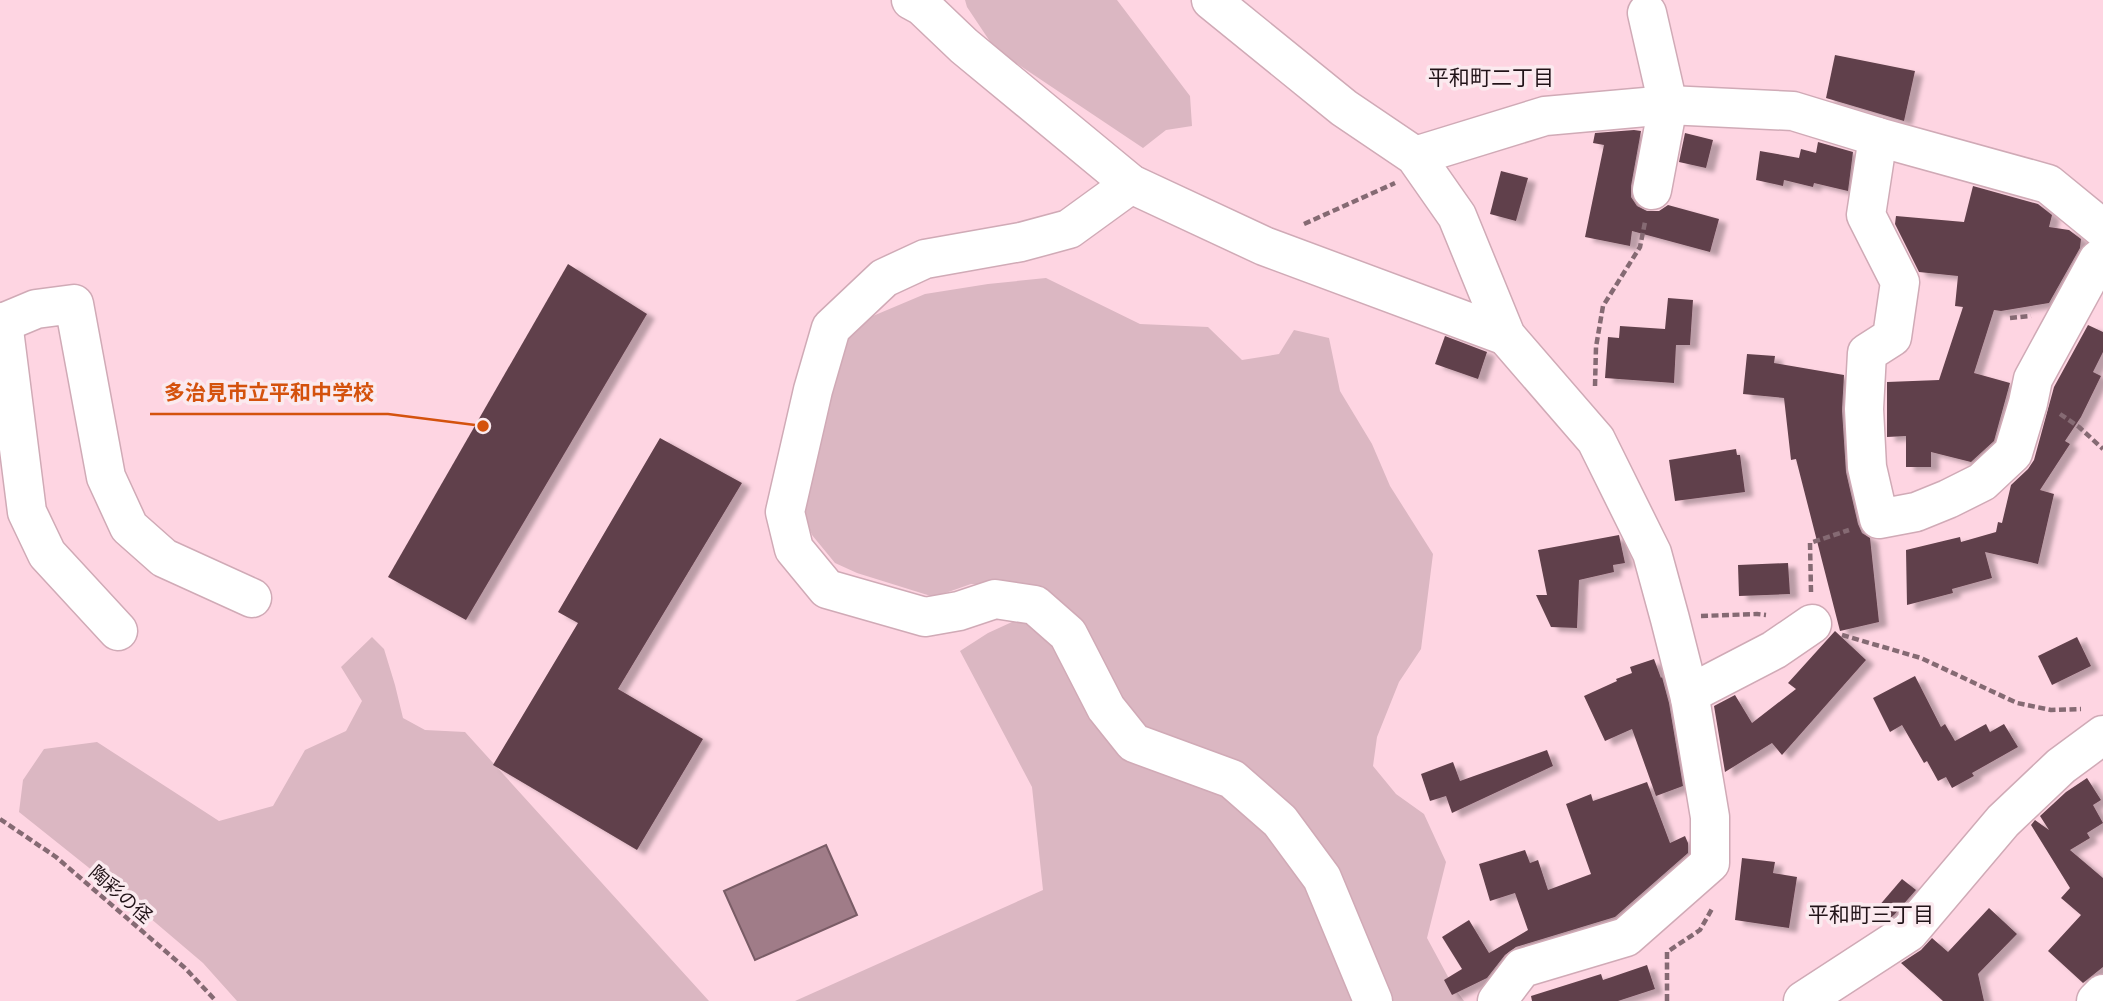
<svg xmlns="http://www.w3.org/2000/svg" width="2103" height="1001" viewBox="0 0 2103 1001" font-family="'Public Sans','Noto Sans JP',sans-serif">
	<style>
		.green { fill: #dbb7c2 }
		.water { fill: #a07c88; stroke: #7a5c66; stroke-width: 2 }
		.building { fill: #61404b; filter: url(#shadow) }
		.lines { fill: none; stroke-linecap: round; stroke-linejoin: round }
		.minor-casing { stroke: #d0aab6; stroke-width: 41 }
		.path { stroke: #856a73; stroke-width: 4.5; stroke-dasharray: 7 3.5; stroke-linecap: butt }
		.minor { stroke: #fff; stroke-width: 38 }
		.labels { text-anchor: middle; stroke-width: 7; stroke-linejoin: round; paint-order: stroke }
		.street-label { font-size: 19px; fill: #211318; stroke: #fbeaef }
		.neighbourhood-label { font-size: 21px; fill: #211318; stroke: #fbeaef }
		.leader { fill: none; stroke: #d4520d; stroke-width: 2.5 }
		.callout-dot { fill: #d4520d; stroke: #fbeaef; stroke-width: 2.5 }
		.callout-label { font-size: 21px; text-anchor: middle; font-weight: bold; fill: #d4520d; stroke: #fbeaef; stroke-width: 7; stroke-linejoin: round; paint-order: stroke }
	</style>
	<defs>
		<filter id="shadow"><feDropShadow dx="8" dy="4.5" stdDeviation="2" flood-color="#0004"/></filter>
	</defs>
	<rect width="100%" height="100%" fill="#fed5e2"/>
	<g class="green">
		<polygon points="965,0 1117,0 1190,96 1192,126 1166,130 1143,148 995,49 967,7"/>
		<polygon points="1046,278 1140,324 1208,327 1242,360 1279,354 1294,330 1329,338 1340,391 1372,444 1390,486 1433,554 1421,649 1399,682 1377,737 1373,766 1396,794 1424,814 1446,862 1427,938 1453,986 1464,1001 795,1001 1043,890 1032,787 960,651 988,633 1012,622 1024,585 971,584 934,597 857,573 835,563 812,535 801,508 838,345 861,321 925,294 988,284"/>
		<polygon points="372,637 384,649 395,685 403,718 425,730 465,732 709,1001 237,1001 203,963 123,895 19,812 23,780 44,749 97,742 219,821 273,806 305,750 346,731 362,701 341,667"/>
	</g>
	<polygon class="water" points="826,845 857,915 755,960 724,891"/>
	<g class="building">
		<polygon points="1835,55 1915,71 1904,121 1826,98"/>
		<polygon points="1634,130 1641,131 1631,186 1631,197 1637,206 1647,211 1659,211 1668,205 1719,219 1710,252 1632,231 1630,246 1585,237 1604,145 1593,143 1595,133"/>
		<polygon points="1685,133 1713,140 1706,168 1679,162"/>
		<polygon points="1818,142 1853,152 1848,191 1814,183 1813,187 1784,180 1783,186 1756,180 1760,151 1799,158 1801,149 1816,153"/>
		<polygon points="1501,171 1528,178 1516,221 1490,214"/>
		<polygon points="1973,186 2038,204 2052,215 2049,227 2069,230 2081,239 2080,248 2049,303 2001,311 1994,310 1974,373 2010,383 1994,441 1971,462 1931,452 1931,467 1906,467 1906,436 1887,437 1887,382 1939,380 1963,307 1955,306 1958,276 1919,272 1895,224 1896,216 1964,222"/>
		<polygon points="568,264 647,314 466,620 388,577"/>
		<polygon points="1668,298 1693,300 1690,345 1676,345 1674,383 1605,378 1608,337 1619,338 1620,326 1665,329"/>
		<polygon points="2088,325 2103,332 2103,352 2093,372 2101,376 2081,417 2065,441 2070,444 2040,490 2054,494 2038,564 1985,552 1992,578 1952,589 1953,593 1907,605 1906,550 1960,537 1961,542 1996,532 1998,522 2002,523 2011,485 2028,469 2034,460 2054,387"/>
		<polygon points="1445,336 1487,352 1478,379 1435,364"/>
		<polygon points="1747,354 1775,356 1774,363 1844,375 1842,410 1846,472 1858,524 1862,533 1870,538 1879,622 1840,631 1796,459 1791,460 1784,398 1743,394"/>
		<polygon points="660,438 742,483 618,689 703,739 637,850 493,765 578,623 558,612"/>
		<polygon points="1736,449 1737,455 1740,455 1745,492 1675,501 1669,460"/>
		<polygon points="1619,535 1625,563 1613,565 1614,572 1579,580 1577,628 1551,627 1536,595 1547,595 1538,550"/>
		<polygon points="1788,563 1790,594 1739,596 1738,565"/>
		<polygon points="1835,631 1866,660 1782,755 1772,743 1725,772 1714,706 1735,695 1752,723 1796,689 1788,683"/>
		<polygon points="2077,637 2091,666 2052,685 2038,656"/>
		<polygon points="1654,659 1661,678 1662,677 1669,703 1683,786 1656,796 1632,729 1605,741 1584,696 1617,681 1616,679 1632,673 1630,667"/>
		<polygon points="1915,676 1941,727 1945,724 1955,741 1986,724 1990,732 2004,724 2018,747 1972,773 1974,776 1952,788 1946,777 1938,781 1927,761 1924,763 1902,725 1890,732 1873,698"/>
		<polygon points="1547,750 1553,766 1452,813 1446,796 1430,801 1421,774 1453,762 1460,781"/>
		<polygon points="2087,778 2101,800 2093,805 2103,823 2087,833 2090,838 2070,850 2103,878 2103,967 2083,983 2048,951 2081,915 2061,898 2070,888 2031,825 2035,820 2049,830 2040,816 2066,792"/>
		<polygon points="1647,782 1670,843 1685,836 1688,843 1688,853 1615,917 1516,947 1505,955 1487,978 1452,995 1444,980 1462,969 1442,937 1469,920 1489,953 1528,930 1515,893 1490,901 1479,864 1525,850 1530,863 1538,860 1548,890 1591,874 1566,804 1591,794 1593,801"/>
		<polygon points="1742,858 1775,862 1773,873 1797,877 1789,928 1735,920"/>
		<polygon points="1902,879 1916,890 1894,915 1883,923 1872,914"/>
		<polygon points="1989,908 2017,934 1978,974 1984,1001 1943,1001 1901,963 1921,950 1932,938 1948,952"/>
		<polygon points="1647,965 1655,989 1618,1001 1532,1001 1531,996 1601,974 1603,980"/>
	</g>
	<g class="lines">
		<g class="minor-casing">
			<g id="minor">
				<polyline points="911,0 922,6 964,46 1131,184 1264,246 1506,336"/>
				<polyline points="1211,0 1344,108 1415,156 1457,216 1506,336 1596,440 1652,553 1670,619 1690,698 1710,817 1710,863 1626,937 1522,968 1497,1001"/>
				<polyline points="1647,13 1668,105 1652,190"/>
				<polyline points="1878,137 1866,215 1900,282 1892,337 1867,353 1864,409 1867,467 1879,519 1916,512 1948,499 1982,482 2013,453 2028,403 2033,379 2098,260 2103,256"/>
				<polyline points="1415,156 1545,116 1668,105 1793,111 1878,137 2048,184 2103,229"/>
				<polyline points="1131,184 1069,229 1021,242 925,259 884,278 831,328 813,390 785,512 794,549 827,589 925,617 959,611 995,599 1035,605 1068,634 1106,708 1134,743 1232,779 1280,821 1322,878 1373,1001"/>
				<polyline points="3,322 27,512 47,554 118,631"/>
				<polyline points="0,324 36,309 74,304 106,477 129,527 164,558 252,598"/>
				<polyline points="1690,698 1697,690 1774,650 1812,624"/>
				<polyline points="1803,1001 1909,932 2003,821 2061,766 2103,735"/>
				<polyline points="2096,1001 2103,994"/>
			</g>
		</g>
		<g class="path">
			<polyline points="1304,224 1395,183"/>
			<polyline points="2010,318 2031,316"/>
			<polyline points="1595,386 1596,347 1603,306 1640,247 1645,222"/>
			<polyline points="2060,414 2079,427 2103,449"/>
			<polyline points="1811,592 1810,543 1849,530"/>
			<polyline points="1701,616 1757,614 1766,615"/>
			<polyline points="1842,635 1921,658 2017,703 2051,710 2081,709"/>
			<polyline points="0,819 56,857 185,968 216,1001"/>
			<polyline points="1667,1001 1667,952 1700,930 1713,907"/>
		</g>
		<use href="#minor" class="minor"/>
	</g>
	<g class="labels">
		<g class="street-label">
			<text transform="translate(121 894) rotate(41)" y="7">陶彩の径</text>
		</g>
		<g class="neighbourhood-label">
			<text x="1491" y="85">平和町二丁目</text>
			<text x="1871" y="922">平和町三丁目</text>
		</g>
	</g>
	<path class="leader" d="M483 426L388 414H150"/>
	<circle class="callout-dot" cx="483" cy="426" r="7"/>
	<g class="callout-label">
		<text x="269" y="400">多治見市立平和中学校</text>
	</g>
</svg>
